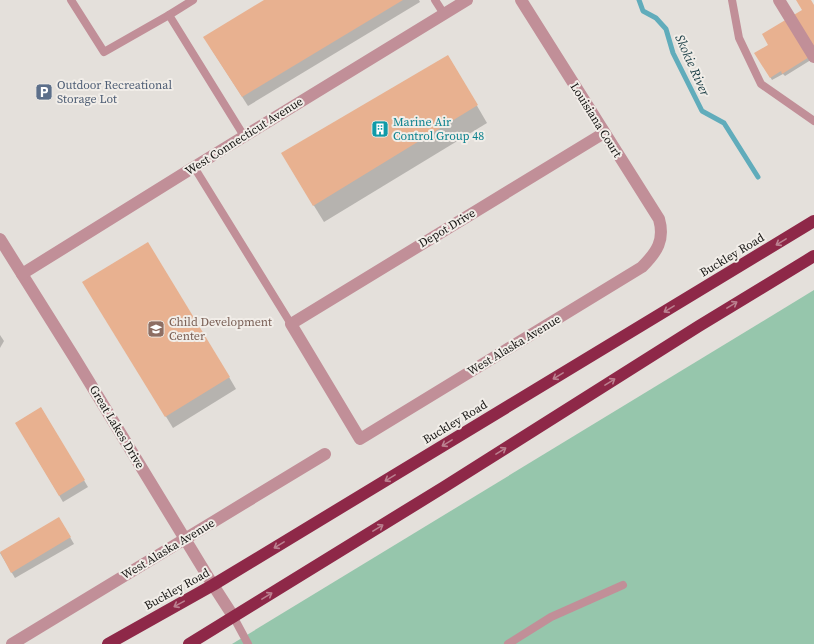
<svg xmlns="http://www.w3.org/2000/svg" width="814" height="644" viewBox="0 0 814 644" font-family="'Source Serif 4',serif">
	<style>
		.green { fill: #96c6ac }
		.shadow { fill: #0003 }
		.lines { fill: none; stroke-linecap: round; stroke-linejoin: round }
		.stream { stroke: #60acbb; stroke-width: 5 }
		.building { fill: #e8b190 }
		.lane { stroke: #c18f98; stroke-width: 8 }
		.street { stroke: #c18f98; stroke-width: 12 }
		.highway { stroke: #8e2848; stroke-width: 12 }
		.oneway { stroke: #bb8190 }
		.labels { text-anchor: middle; stroke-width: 4; stroke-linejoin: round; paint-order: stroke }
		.service-label { font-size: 12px; fill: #4e5e75; stroke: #f1ede8; text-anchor: start }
		.street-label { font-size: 12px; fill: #151412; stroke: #f1ede8 }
		.culture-label { font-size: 12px; fill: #0d838f; stroke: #f1ede8; text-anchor: start }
		.education-label { font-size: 12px; fill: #785e54; stroke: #f1ede8; text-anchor: start }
		.water-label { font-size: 13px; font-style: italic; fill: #163a42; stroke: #f1ede8 }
	</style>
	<rect width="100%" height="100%" fill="#e4e0db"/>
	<polygon class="green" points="814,290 814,644 232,644"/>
	<g class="shadow">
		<polygon points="266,0 419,0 420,2 248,106 210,47"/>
		<polygon points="798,0 810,0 814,7 814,58 785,76 783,74 772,80 756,53 769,45 804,10"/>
		<polygon points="448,56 487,123 324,222 292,170"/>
		<polygon points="91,294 229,377 236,389 173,428"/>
		<polygon points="0,335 4,341 0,348"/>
		<polygon points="41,408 88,487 63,502 16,423"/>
		<polygon points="59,518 74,544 15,578 0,553"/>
	</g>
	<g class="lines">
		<polyline class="stream" points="639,0 643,11 656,18 666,29 673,53 702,111 724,123 758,177"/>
	</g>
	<g class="building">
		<polygon points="264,0 403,0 242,97 203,37"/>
		<polygon points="796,0 811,0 814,5 814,54 782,74 781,71 770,78 754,53 768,45 762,34 802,10"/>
		<polygon points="448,55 478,105 313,206 281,153"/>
		<polygon points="148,242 230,377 165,417 82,282"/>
		<polygon points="41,407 85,480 59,496 15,423"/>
		<polygon points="59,517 71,537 11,573 0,552"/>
	</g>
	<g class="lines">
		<g class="lane">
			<polyline points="71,0 104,52 169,15"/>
			<polyline points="193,0 169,15 244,136"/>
			<polyline points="435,0 444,14"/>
			<polyline points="732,0 739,38 761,84 814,121"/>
			<polyline points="194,167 291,324"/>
			<polyline points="233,616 248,644"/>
			<polyline points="508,644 551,617 623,585"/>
		</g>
		<g class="street">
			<path d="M521,0L659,219C665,240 657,252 642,267L360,439L291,324L604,133"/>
			<polyline points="779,0 814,57"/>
			<polyline points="0,239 74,357 213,585 233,616"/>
			<polyline points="22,274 194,167 467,0"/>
			<polyline points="12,644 325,454"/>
		</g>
		<g class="highway">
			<polyline points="108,644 213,585 814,221"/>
			<polyline points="189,644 444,487 699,326 814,256"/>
		</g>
	</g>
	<defs><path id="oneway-shaft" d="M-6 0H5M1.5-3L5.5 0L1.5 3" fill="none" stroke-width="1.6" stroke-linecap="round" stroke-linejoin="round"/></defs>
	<g class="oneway">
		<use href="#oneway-shaft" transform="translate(781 242) rotate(149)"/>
		<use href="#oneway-shaft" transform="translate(732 305) rotate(-31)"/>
		<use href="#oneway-shaft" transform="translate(669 309) rotate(149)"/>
		<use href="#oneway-shaft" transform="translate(558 376) rotate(149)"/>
		<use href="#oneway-shaft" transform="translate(610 382) rotate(-32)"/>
		<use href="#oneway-shaft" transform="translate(447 443) rotate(149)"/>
		<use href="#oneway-shaft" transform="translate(501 451) rotate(-32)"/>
		<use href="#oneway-shaft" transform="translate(390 478) rotate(149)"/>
		<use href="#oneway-shaft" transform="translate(378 528) rotate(-31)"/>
		<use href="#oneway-shaft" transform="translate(279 545) rotate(149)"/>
		<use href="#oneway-shaft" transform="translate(267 596) rotate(-31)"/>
		<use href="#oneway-shaft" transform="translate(179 604) rotate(151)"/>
	</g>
	<defs>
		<g id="parking-square" transform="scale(0.9)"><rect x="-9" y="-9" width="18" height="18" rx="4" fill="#5c6f8a" stroke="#f1ede8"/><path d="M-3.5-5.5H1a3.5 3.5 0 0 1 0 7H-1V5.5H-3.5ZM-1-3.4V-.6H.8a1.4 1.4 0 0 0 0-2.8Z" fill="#fff"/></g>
		<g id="building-square" transform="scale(0.9)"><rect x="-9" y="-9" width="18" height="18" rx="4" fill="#0f9aa8" stroke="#f1ede8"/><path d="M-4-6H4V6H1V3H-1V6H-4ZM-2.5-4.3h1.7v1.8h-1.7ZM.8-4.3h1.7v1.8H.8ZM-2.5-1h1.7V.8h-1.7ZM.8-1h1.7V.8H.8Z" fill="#fff"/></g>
		<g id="school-square" transform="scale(0.9)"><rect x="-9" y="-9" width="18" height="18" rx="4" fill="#8d6e63" stroke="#f1ede8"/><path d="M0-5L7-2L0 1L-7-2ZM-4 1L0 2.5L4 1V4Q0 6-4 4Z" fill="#fff"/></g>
	</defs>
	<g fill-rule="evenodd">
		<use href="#parking-square" x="44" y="92"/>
		<use href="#building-square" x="380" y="129"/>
		<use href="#school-square" x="156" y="329"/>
	</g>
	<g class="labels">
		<g class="service-label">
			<text x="57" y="89">Outdoor Recreational<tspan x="57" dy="14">Storage Lot</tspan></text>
		</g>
		<g class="street-label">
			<text transform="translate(596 120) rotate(58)" y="4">Louisiana Court</text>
			<text transform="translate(244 136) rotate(-32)" y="4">West Connecticut Avenue</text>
			<text transform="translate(447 228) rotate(-31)" y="4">Depot Drive</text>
			<text transform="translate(732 255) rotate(-31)" y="4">Buckley Road</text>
			<text transform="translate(514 345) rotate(-31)" y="4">West Alaska Avenue</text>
			<text transform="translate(455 422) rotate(-31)" y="4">Buckley Road</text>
			<text transform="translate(117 427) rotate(59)" y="4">Great Lakes Drive</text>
			<text transform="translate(168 549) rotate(-31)" y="4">West Alaska Avenue</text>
			<text transform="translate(177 589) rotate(-29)" y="4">Buckley Road</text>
		</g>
		<g class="culture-label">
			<text x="393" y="126">Marine Air<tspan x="393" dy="14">Control Group 48</tspan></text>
		</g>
		<g class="education-label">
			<text x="169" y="326">Child Development<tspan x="169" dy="14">Center</tspan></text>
		</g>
		<g class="water-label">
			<text transform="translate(693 65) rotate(66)" y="5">Skokie River</text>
		</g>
	</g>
</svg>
